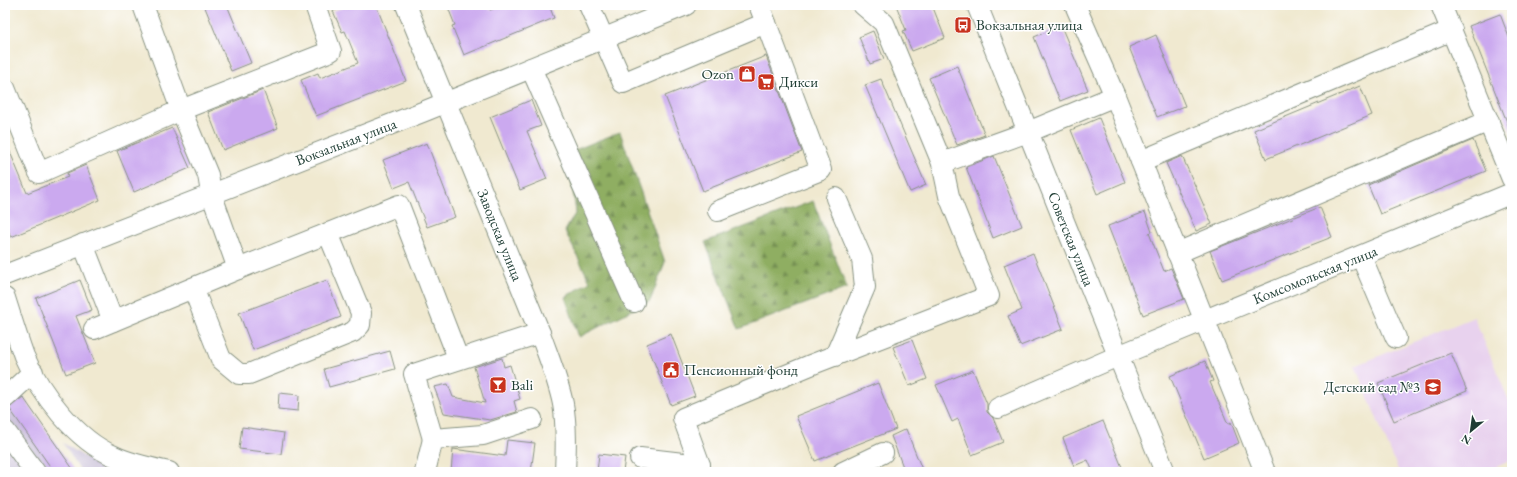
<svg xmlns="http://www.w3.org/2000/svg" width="1517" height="477" viewBox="0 0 1517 477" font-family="'EB Garamond',serif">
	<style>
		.built { fill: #e8d2ee }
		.industrial { fill: #c9bfd7 }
		.forest { fill: url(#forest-firs); stroke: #57764b }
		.building { fill: #cba9ef }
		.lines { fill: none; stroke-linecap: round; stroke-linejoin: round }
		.minor-casing { stroke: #889382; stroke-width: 22 }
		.minor { stroke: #fff; stroke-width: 20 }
		.labels { text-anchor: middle; stroke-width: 3; stroke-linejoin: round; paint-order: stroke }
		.poi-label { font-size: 15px; fill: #1f3d34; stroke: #fff; text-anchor: start }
		.street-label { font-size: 15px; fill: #1f3d34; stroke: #fff }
	</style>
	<defs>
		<pattern id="forest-firs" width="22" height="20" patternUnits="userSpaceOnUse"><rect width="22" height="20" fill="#8fae62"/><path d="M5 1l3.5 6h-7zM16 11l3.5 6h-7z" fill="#748f52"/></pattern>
	</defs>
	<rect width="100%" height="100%" fill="#fff"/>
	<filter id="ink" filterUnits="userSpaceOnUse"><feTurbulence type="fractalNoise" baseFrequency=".025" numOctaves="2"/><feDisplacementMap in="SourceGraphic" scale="8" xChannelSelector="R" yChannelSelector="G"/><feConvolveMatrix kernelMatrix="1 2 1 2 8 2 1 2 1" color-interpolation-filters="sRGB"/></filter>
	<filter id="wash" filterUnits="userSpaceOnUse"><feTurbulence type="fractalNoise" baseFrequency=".012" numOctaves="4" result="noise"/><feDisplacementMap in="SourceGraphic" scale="16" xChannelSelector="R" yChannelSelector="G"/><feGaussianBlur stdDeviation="0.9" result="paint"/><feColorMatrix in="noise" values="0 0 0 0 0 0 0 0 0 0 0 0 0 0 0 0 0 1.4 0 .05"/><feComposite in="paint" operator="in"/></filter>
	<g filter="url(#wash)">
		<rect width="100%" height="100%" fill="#f0e9d0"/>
		<polygon class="built" points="1474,317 1512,408 1512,460 1496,467 1498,472 1399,472 1355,366"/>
		<g class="industrial">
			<polygon points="5,374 20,393 75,472 5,472"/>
			<polygon points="63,443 108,472 81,472"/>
		</g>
		<g class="forest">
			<polygon points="620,132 665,262 650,301 579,337 565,297 590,282 565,231 576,212 567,153"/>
			<polygon points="813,201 847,288 739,329 705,242"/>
		</g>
		<g id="blocks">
			<g class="building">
				<polygon points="204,5 227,5 251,63 231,71"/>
				<polygon points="350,5 376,5 406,81 316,116 301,80 318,73 320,78 358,63 345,31 342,32 333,11"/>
				<polygon points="447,5 488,5 490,10 503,5 549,5 554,18 464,55 452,26 455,25"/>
				<polygon points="896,5 932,5 945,38 912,51 903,31 906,30"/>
				<polygon points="1500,14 1512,45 1511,132 1469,26"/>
				<polygon points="1061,26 1088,90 1060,101 1034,37"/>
				<polygon points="873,31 884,59 870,64 859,37"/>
				<polygon points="1156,35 1185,106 1157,117 1129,47"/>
				<polygon points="766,56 802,152 703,191 665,96"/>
				<polygon points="957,66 985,135 957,145 929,78"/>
				<polygon points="881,79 926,185 910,192 865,85"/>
				<polygon points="1360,86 1372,115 1266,159 1254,130"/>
				<polygon points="263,90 278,128 223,150 208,112"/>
				<polygon points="531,100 541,126 527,131 547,179 520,190 490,117"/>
				<polygon points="1099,118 1125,182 1097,194 1071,130"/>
				<polygon points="172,128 190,168 134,192 117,151"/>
				<polygon points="5,140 27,193 68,177 67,173 86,165 100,200 11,237 5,223"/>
				<polygon points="1473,140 1486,171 1380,214 1368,185"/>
				<polygon points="427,143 455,217 427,227 409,182 394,188 383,160"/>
				<polygon points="994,156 1022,226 993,238 966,167"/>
				<polygon points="1182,156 1212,224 1196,231 1166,163"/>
				<polygon points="1320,207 1332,237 1222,280 1210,251"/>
				<polygon points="1145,212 1152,232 1149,233 1164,271 1171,268 1184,299 1143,315 1108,226"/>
				<polygon points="1033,253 1063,329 1020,346 1008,316 1022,310 1004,265"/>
				<polygon points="80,280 92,310 76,316 95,363 66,374 36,298"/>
				<polygon points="327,280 341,317 253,350 239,313"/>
				<polygon points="671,334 695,396 671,405 647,344"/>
				<polygon points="912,340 927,379 909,386 893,347"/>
				<polygon points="390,351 395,369 329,387 324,369"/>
				<polygon points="1451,353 1467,391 1394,421 1378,383"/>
				<polygon points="502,358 504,367 510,365 520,399 514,401 517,412 490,420 444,413 434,387 448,384 453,397 485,403 474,367"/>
				<polygon points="1205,361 1213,381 1210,382 1228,424 1231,422 1239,443 1204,458 1170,376"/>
				<polygon points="973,370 987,404 987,412 993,418 1003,442 972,455 958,419 952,422 936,385"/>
				<polygon points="878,383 896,429 815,461 796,416"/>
				<polygon points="279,393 299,395 298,411 278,409"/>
				<polygon points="23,397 75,472 54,472 9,408"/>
				<polygon points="1103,421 1124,472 1093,472 1088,460 1074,466 1063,438"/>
				<polygon points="242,427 284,433 281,454 239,449"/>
				<polygon points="906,429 923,472 905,472 891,436"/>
				<polygon points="507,440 535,443 531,472 451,472 453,449 505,456"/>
				<polygon points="599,454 625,457 623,472 597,472"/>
			</g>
		</g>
	</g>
	<g filter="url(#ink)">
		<use href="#blocks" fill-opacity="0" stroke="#889382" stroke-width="1"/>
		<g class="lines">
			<g class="minor-casing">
				<g id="minor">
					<path d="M406,5L540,333C548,356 558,379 563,404C567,426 566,450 565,472"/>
					<polyline points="589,5 623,83 766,23 759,5"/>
					<polyline points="977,5 1165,472"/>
					<polyline points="1075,5 1115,96 1265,472"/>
					<polyline points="1441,5 1512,179"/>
					<polyline points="144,8 181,110 208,175 211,193 238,269"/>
					<polyline points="531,68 634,302"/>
					<polyline points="5,88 39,173 181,110 331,51 315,5"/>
					<polyline points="1141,161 1452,30"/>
					<polyline points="942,163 1028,132 1115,96"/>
					<polyline points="718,211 821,170 766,23"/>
					<polyline points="83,244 113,321"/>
					<polyline points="1177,253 1489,121"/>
					<polyline points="1361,256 1396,338"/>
					<polyline points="5,275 425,111 686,5"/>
					<polyline points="193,288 221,359 239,374 249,374 353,332 360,325 361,313 328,233"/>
					<path d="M5,298C11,317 17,337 24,356C40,393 76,440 114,456C131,464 151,468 169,472"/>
					<polyline points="94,329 238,269 399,205 458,358"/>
					<polyline points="835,356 865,287 862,259 836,198"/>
					<polyline points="5,398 33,372"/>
					<polyline points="998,408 1118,356 1512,193"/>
					<polyline points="5,431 35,472"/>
					<polyline points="433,439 414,374 540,333"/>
					<polyline points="640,458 700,465"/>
					<polyline points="425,472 433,439 483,435 532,419"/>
					<polyline points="699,472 700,465 683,418 813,364 989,296 949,196 942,163 884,23 863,5"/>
					<polyline points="843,472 883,453"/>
				</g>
			</g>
			<use href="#minor" class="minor"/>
		</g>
	</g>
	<defs>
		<g id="bus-square" transform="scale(0.9)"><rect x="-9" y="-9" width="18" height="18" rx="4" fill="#c8321e" stroke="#fff"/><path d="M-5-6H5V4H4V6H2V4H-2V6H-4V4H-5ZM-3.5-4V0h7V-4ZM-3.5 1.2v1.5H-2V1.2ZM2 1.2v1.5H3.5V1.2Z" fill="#fff"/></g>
		<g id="shop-square" transform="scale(0.9)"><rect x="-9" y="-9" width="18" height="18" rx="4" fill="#c8321e" stroke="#fff"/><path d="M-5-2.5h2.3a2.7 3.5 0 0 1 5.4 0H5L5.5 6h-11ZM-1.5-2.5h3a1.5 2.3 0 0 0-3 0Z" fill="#fff"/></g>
		<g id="supermarket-square" transform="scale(0.9)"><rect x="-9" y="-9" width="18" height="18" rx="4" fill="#c8321e" stroke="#fff"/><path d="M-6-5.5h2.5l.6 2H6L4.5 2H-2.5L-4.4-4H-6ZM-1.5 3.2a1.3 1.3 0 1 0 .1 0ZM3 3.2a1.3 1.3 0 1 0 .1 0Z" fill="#fff"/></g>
		<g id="civic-square" transform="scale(0.9)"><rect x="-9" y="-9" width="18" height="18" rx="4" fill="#c8321e" stroke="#fff"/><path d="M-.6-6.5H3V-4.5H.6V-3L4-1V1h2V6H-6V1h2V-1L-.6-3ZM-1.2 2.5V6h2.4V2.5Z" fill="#fff"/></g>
		<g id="bar-square" transform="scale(0.9)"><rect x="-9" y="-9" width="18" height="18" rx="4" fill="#c8321e" stroke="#fff"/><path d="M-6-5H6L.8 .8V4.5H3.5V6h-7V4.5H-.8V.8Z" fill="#fff"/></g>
		<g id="school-square" transform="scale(0.9)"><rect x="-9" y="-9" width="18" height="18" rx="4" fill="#c8321e" stroke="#fff"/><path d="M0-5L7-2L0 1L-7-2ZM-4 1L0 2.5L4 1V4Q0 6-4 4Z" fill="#fff"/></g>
	</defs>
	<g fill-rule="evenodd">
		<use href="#bus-square" x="963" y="25"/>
		<use href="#shop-square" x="747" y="74"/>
		<use href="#supermarket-square" x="766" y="82"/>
		<use href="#civic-square" x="671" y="370"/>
		<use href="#bar-square" x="498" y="385"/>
		<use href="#school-square" x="1433" y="387"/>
	</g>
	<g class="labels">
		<g class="poi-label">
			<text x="976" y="30">Вокзальная улица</text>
			<text x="734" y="79" text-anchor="end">Ozon</text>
			<text x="779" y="87">Дикси</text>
			<text x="684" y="375">Пенсионный фонд</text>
			<text x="511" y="390">Bali</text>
			<text x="1420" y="392" text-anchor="end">Детский сад №3</text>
		</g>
		<g class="street-label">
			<text transform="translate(346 142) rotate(-21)" y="5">Вокзальная улица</text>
			<text transform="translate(500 235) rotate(68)" y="5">Заводская улица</text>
			<text transform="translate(1071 239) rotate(68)" y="5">Советская улица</text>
			<text transform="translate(1315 275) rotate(-22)" y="5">Комсомольская улица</text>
		</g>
	</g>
	<rect width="1517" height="477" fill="none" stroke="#fff" stroke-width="20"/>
	<g transform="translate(1471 431) rotate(209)" stroke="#ffffff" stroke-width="3" paint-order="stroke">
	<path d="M0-3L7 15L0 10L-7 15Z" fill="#1f3d34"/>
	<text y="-6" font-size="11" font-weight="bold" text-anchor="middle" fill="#1f3d34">N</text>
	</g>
</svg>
